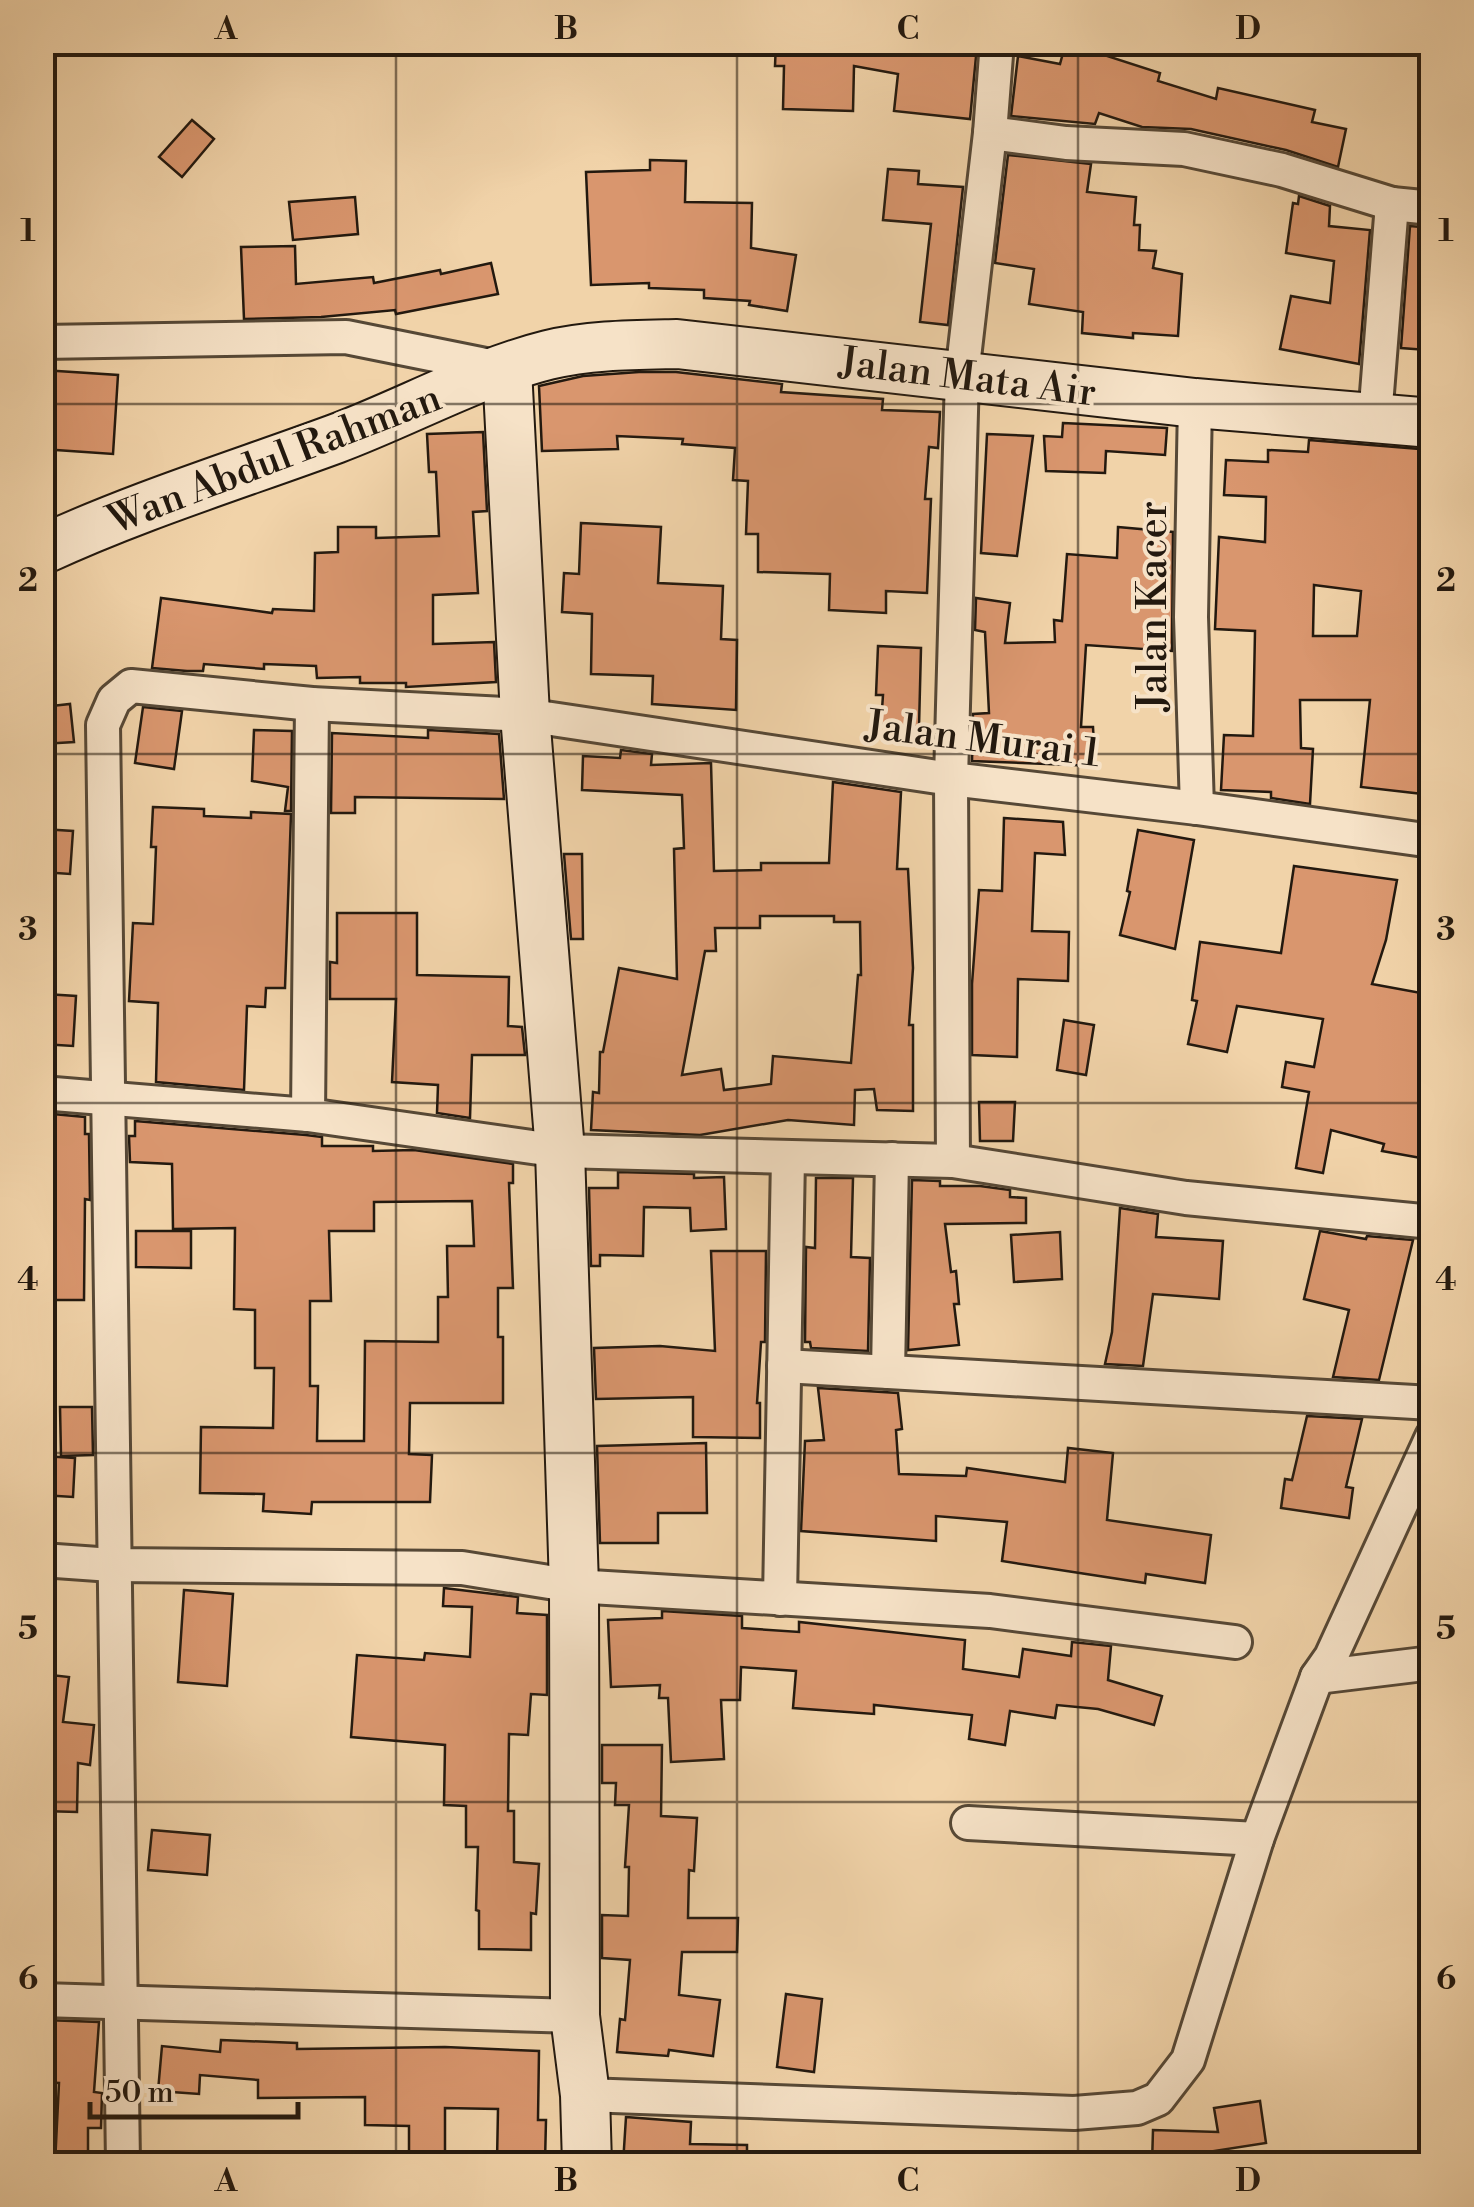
<svg xmlns="http://www.w3.org/2000/svg" width="1474" height="2207" viewBox="0 0 1474 2207" font-family="'Libre Bodoni',serif">
	<style>
		.building { fill: #d9966e; stroke: #23190f; stroke-width: 2.5; fill-rule: evenodd }
		.lines { fill: none; stroke-linecap: round; stroke-linejoin: round }
		.street-casing { stroke: #564836; stroke-width: 38 }
		.secondary-casing { stroke: #23190f; stroke-width: 52 }
		.street { stroke: #f6e2c7; stroke-width: 32 }
		.secondary { stroke: #f6e2c7; stroke-width: 48 }
		.grid { fill: none; stroke: #23190f; stroke-width: 2.5; stroke-opacity: 0.55 }
		.labels { text-anchor: middle; stroke-width: 8; stroke-linejoin: round; paint-order: stroke }
		.street-label { font-size: 40px; fill: #23190f; stroke: #f6e2c7 }
		.neatline { fill: none; stroke: #23190f; stroke-width: 4 }
		.grid-label { font-size: 32px; text-anchor: middle; font-weight: bold; fill: #23190f }
	</style>
	<rect width="100%" height="100%" fill="#f1d3a9"/>
	<filter id="stains"><feTurbulence type="fractalNoise" baseFrequency=".002" numOctaves="4"/><feColorMatrix values="0 0 0 0 .2 0 0 0 0 .09 0 0 0 0 .02 0 0 0 .5 -.17"/></filter>
	<radialGradient id="worn" r=".72"><stop offset=".6" stop-color="#630" stop-opacity="0"/><stop offset="1" stop-color="#630" stop-opacity=".3"/></radialGradient>
	<g class="building">
		<polygon points="776,42 949,42 977,46 970,119 894,111 898,74 854,66 853,111 783,109 784,66 775,66"/>
		<polygon points="1066,42 1111,42 1107,56 1160,73 1158,81 1216,99 1218,88 1315,110 1312,122 1346,129 1338,167 1286,150 1191,129 1142,127 1099,113 1095,124 1011,116 1018,56 1060,64"/>
		<polygon points="192,120 214,139 182,177 159,157"/>
		<polygon points="1008,155 1091,164 1087,192 1136,197 1134,225 1140,225 1139,250 1156,251 1153,268 1182,274 1178,336 1133,333 1133,338 1082,333 1083,312 1029,304 1034,269 995,263"/>
		<polygon points="650,160 686,161 685,202 752,203 751,248 796,255 787,311 749,305 750,301 704,298 704,290 649,288 649,283 591,285 586,172 650,170"/>
		<polygon points="888,169 919,171 918,184 963,187 948,325 920,322 931,224 883,220"/>
		<polygon points="1299,196 1330,206 1329,226 1370,230 1359,364 1280,349 1291,296 1330,303 1334,261 1286,253 1293,203 1298,204"/>
		<polygon points="355,197 358,234 293,240 289,202"/>
		<polygon points="1410,226 1432,228 1427,350 1401,348"/>
		<polygon points="295,246 296,284 373,277 374,283 440,270 441,274 491,263 498,294 396,314 395,310 321,317 244,319 241,247"/>
		<polygon points="42,370 118,375 113,454 42,449"/>
		<polygon points="639,372 676,372 782,384 781,392 883,399 882,410 940,412 938,448 929,447 925,499 931,499 927,593 886,591 886,613 829,610 830,574 758,572 758,534 746,534 748,481 733,480 735,448 682,444 683,439 617,436 618,449 542,451 539,386 583,376"/>
		<polygon points="1063,423 1167,428 1165,455 1106,451 1105,473 1046,471 1044,436 1062,437"/>
		<polygon points="483,432 487,511 473,512 478,593 433,595 433,644 494,642 496,682 406,687 406,683 360,683 360,677 317,678 316,666 264,664 264,669 204,664 203,671 187,671 152,668 161,598 272,613 273,609 314,611 315,553 338,552 338,527 376,527 376,538 439,536 436,472 429,472 427,434"/>
		<polygon points="987,434 1033,436 1017,556 981,553"/>
		<path d="M1309,440L1432,450V795L1361,787L1370,700H1300L1301,748L1313,749L1310,804L1271,798V792L1221,790L1224,735L1253,736L1255,631L1215,629L1219,537L1265,542L1266,497L1224,495L1226,460L1268,462V450L1308,452ZM1314,585L1361,591L1357,636H1313Z"/>
		<polygon points="581,523 661,527 658,583 723,586 721,639 737,640 736,710 652,704 653,676 591,674 592,614 562,612 564,573 579,574"/>
		<polygon points="1118,527 1173,532 1172,651 1086,645 1081,727 1093,727 1095,766 972,761 973,714 989,713 985,632 975,630 976,598 1010,603 1005,643 1055,642 1054,620 1062,621 1067,554 1117,558"/>
		<polygon points="878,646 921,648 919,727 881,724 883,695 876,695"/>
		<polygon points="70,704 74,742 42,744 42,707"/>
		<polygon points="143,707 182,711 174,769 135,763"/>
		<polygon points="254,730 292,731 291,811 285,811 288,787 252,781"/>
		<polygon points="428,730 499,734 504,799 355,797 355,813 331,813 332,733 428,738"/>
		<path d="M621,750L652,754L651,765L711,763L714,871L761,870V863H829L833,782L901,792L897,869H908L913,968L909,1025H913V1111L877,1110L874,1089L855,1090L854,1125L788,1120L700,1135L591,1130L593,1092L599,1093L600,1052H603L619,968L677,979L674,849L684,848L682,795L582,790L583,756L620,758ZM760,916H834V922H860L861,975H858L851,1063L773,1056L771,1084L724,1090L721,1069L682,1075L705,951H716L715,928H760Z"/>
		<polygon points="153,807 204,809 204,816 251,818 251,812 291,814 285,988 266,988 265,1007 247,1006 244,1090 156,1082 158,1003 129,1001 133,923 153,924 156,847 151,847"/>
		<polygon points="1004,818 1063,822 1065,855 1035,853 1032,931 1069,932 1068,981 1018,979 1017,1057 972,1055 972,984 979,890 1002,891"/>
		<polygon points="42,829 73,831 70,874 42,872"/>
		<polygon points="1138,830 1194,840 1175,949 1120,935 1130,892 1127,891"/>
		<polygon points="564,854 582,854 583,939 571,939"/>
		<polygon points="1294,866 1397,880 1386,940 1372,984 1432,995 1432,1160 1382,1151 1384,1144 1331,1130 1323,1173 1296,1168 1309,1092 1282,1087 1286,1062 1314,1067 1323,1019 1237,1006 1227,1052 1188,1044 1197,1001 1192,1000 1200,942 1281,953"/>
		<polygon points="337,913 417,913 417,975 509,977 508,1026 522,1027 525,1055 472,1055 470,1118 437,1113 438,1085 392,1082 396,999 330,999 330,962 337,963"/>
		<polygon points="45,994 76,996 73,1046 42,1044"/>
		<polygon points="1064,1020 1094,1025 1086,1075 1057,1070"/>
		<polygon points="979,1102 1015,1102 1013,1141 980,1141"/>
		<polygon points="42,1113 85,1117 85,1134 89,1134 90,1200 85,1199 84,1300 42,1300"/>
		<path d="M135,1121L306,1135L322,1137V1146H373V1151L414,1150L513,1164V1183H509L513,1288H498V1337H503V1403H410L409,1454L432,1455L430,1502H312L311,1514L263,1511L264,1494L200,1493L201,1427L273,1428L274,1368H255V1310L234,1309L235,1228L173,1229L172,1164L130,1162L129,1136H135ZM472,1201L474,1246H447L448,1297H438V1342L365,1341L364,1441H317L318,1386H310V1301H331L329,1231H374V1202Z"/>
		<polygon points="618,1172 694,1174 694,1178 724,1177 726,1229 691,1231 690,1208 644,1207 643,1256 600,1255 600,1266 591,1266 589,1188 618,1188"/>
		<polygon points="816,1178 853,1178 851,1257 870,1258 868,1351 811,1348 810,1342 805,1342 806,1247 815,1248"/>
		<polygon points="912,1180 940,1181 940,1186 980,1186 1010,1190 1010,1197 1026,1198 1026,1223 945,1224 951,1272 956,1271 959,1304 954,1304 959,1345 908,1350"/>
		<polygon points="1120,1208 1158,1214 1156,1237 1223,1241 1219,1299 1153,1294 1143,1366 1105,1364 1112,1332"/>
		<polygon points="136,1231 191,1231 191,1268 136,1267"/>
		<polygon points="1320,1231 1366,1239 1367,1236 1413,1240 1379,1380 1333,1377 1349,1310 1304,1299"/>
		<polygon points="1060,1232 1062,1279 1014,1282 1011,1235"/>
		<polygon points="711,1251 766,1251 765,1342 761,1342 757,1403 760,1403 760,1438 693,1437 693,1397 596,1399 594,1348 660,1346 715,1351"/>
		<polygon points="818,1388 898,1393 902,1429 896,1430 899,1474 966,1476 967,1468 1065,1482 1068,1448 1113,1453 1107,1520 1211,1535 1205,1583 1146,1574 1145,1583 1002,1561 1007,1522 936,1516 936,1541 801,1531 805,1441 824,1440"/>
		<polygon points="60,1407 92,1407 93,1455 61,1456"/>
		<polygon points="1307,1416 1362,1419 1346,1487 1353,1488 1349,1518 1281,1508 1285,1479 1292,1480"/>
		<polygon points="706,1443 707,1513 658,1513 658,1543 600,1543 597,1446"/>
		<polygon points="42,1456 75,1458 73,1497 42,1495"/>
		<polygon points="444,1588 518,1597 517,1613 547,1615 547,1695 531,1694 528,1735 509,1734 508,1811 514,1811 514,1862 539,1864 536,1914 531,1913 531,1950 479,1949 479,1911 476,1910 478,1847 466,1847 466,1806 444,1805 445,1745 351,1737 357,1655 424,1660 425,1653 470,1657 472,1607 443,1606"/>
		<polygon points="184,1590 233,1594 227,1686 178,1682"/>
		<polygon points="662,1611 742,1616 742,1628 799,1632 799,1622 965,1640 963,1669 1019,1677 1023,1649 1071,1656 1072,1642 1111,1646 1108,1680 1162,1696 1154,1725 1098,1709 1057,1705 1055,1718 1010,1711 1005,1745 969,1739 972,1715 874,1705 874,1714 793,1708 796,1671 741,1667 740,1700 721,1700 724,1759 671,1762 668,1698 659,1698 660,1685 611,1687 608,1620 662,1618"/>
		<polygon points="42,1674 69,1677 63,1722 94,1725 90,1765 78,1763 77,1812 42,1811"/>
		<polygon points="602,1745 662,1745 661,1816 697,1818 694,1871 689,1870 688,1918 738,1918 737,1952 682,1952 679,1995 720,2000 713,2056 669,2050 668,2056 617,2052 620,2019 625,2020 630,1960 602,1958 602,1915 628,1916 629,1867 625,1867 629,1805 615,1805 616,1783 602,1783"/>
		<polygon points="152,1830 210,1835 207,1875 148,1870"/>
		<polygon points="786,1994 822,1999 814,2072 777,2067"/>
		<polygon points="44,2020 99,2022 94,2092 102,2093 101,2128 88,2128 88,2164 55,2164 59,2083 42,2082"/>
		<polygon points="221,2040 297,2043 297,2049 445,2047 539,2051 538,2120 546,2120 545,2162 497,2161 498,2109 445,2108 445,2164 409,2164 409,2126 365,2125 365,2097 258,2098 258,2080 200,2075 199,2094 158,2091 162,2046 220,2052"/>
		<polygon points="1260,2101 1266,2143 1201,2153 1200,2164 1152,2164 1153,2130 1218,2132 1214,2108"/>
		<polygon points="626,2117 691,2122 690,2144 747,2145 747,2164 623,2164"/>
	</g>
	<g class="lines">
		<g class="street-casing">
			<g id="street">
				<polyline points="990,133 1066,143 1184,149 1282,170 1392,204 1375,418"/>
				<polyline points="1392,204 1432,208"/>
				<polyline points="42,342 346,337 500,368"/>
				<polyline points="1195,403 1191,617 1197,808"/>
				<polyline points="42,1093 308,1115 560,1151 953,1161 1186,1198 1432,1222"/>
				<polyline points="308,1115 312,704"/>
				<polyline points="953,1161 951,779 962,375 990,133 997,42"/>
				<polyline points="784,1366 1432,1403"/>
				<polyline points="888,1372 892,1159"/>
				<polyline points="42,1560 112,1565 462,1568 574,1586 990,1611 1235,1642"/>
				<polyline points="780,1599 788,1157"/>
				<polyline points="1317,1677 1432,1663"/>
				<polyline points="968,1823 1257,1839"/>
				<polyline points="42,2000 575,2016"/>
				<polyline points="585,2095 1074,2113 1137,2108 1158,2099 1188,2060 1257,1839 1317,1677 1331,1657 1432,1437"/>
				<path d="M123,2164C112,1685 113,1205 103,725L114,700L131,686L312,704L525,715L951,779L1197,808L1432,841"/>
			</g>
		</g>
		<g class="secondary-casing">
			<g id="secondary">
				<polyline points="507,369 525,715 560,1151 574,1586 575,2016 585,2095 587,2164"/>
				<path d="M42,550C137,506 237,475 335,439C405,413 476,373 548,355C590,345 633,345 677,344L1195,403L1432,423"/>
			</g>
		</g>
		<use href="#street" class="street"/>
		<use href="#secondary" class="secondary"/>
	</g>
	<path class="grid" d="M396,42V2164M737,42V2164M1078,42V2164M42,404H1432M42,754H1432M42,1103H1432M42,1453H1432M42,1802H1432"/>
	<g class="labels">
		<g class="street-label">
			<text transform="translate(968 376) rotate(7)" y="14">Jalan Mata Air</text>
			<text transform="translate(274 458) rotate(-21)" y="14">Wan Abdul Rahman</text>
			<text transform="translate(1152 606) rotate(-90)" y="14">Jalan Kacer</text>
			<text transform="translate(983 738) rotate(7)" y="14">Jalan Murai 1</text>
		</g>
	</g>
	<rect width="1474" height="2207" fill="none" stroke="#f1d3a9" stroke-width="110"/>
	<path d="M90 2102v15h208v-15" fill="none" stroke="#23190f" stroke-width="5"/>
	<text x="105" y="2102" font-size="30" fill="#23190f" stroke="#f6e2c7" stroke-width="8" paint-order="stroke">50 m</text>
	<rect x="55" y="55" width="1364" height="2097" class="neatline"/>
	<g class="grid-label">
		<text x="226" y="39">A</text>
		<text x="566" y="39">B</text>
		<text x="908" y="39">C</text>
		<text x="1248" y="39">D</text>
		<text x="28" y="241">1</text>
		<text x="1446" y="241">1</text>
		<text x="28" y="591">2</text>
		<text x="1446" y="591">2</text>
		<text x="28" y="940">3</text>
		<text x="1446" y="940">3</text>
		<text x="28" y="1290">4</text>
		<text x="1446" y="1290">4</text>
		<text x="28" y="1639">5</text>
		<text x="1446" y="1639">5</text>
		<text x="28" y="1989">6</text>
		<text x="1446" y="1989">6</text>
		<text x="226" y="2191">A</text>
		<text x="566" y="2191">B</text>
		<text x="908" y="2191">C</text>
		<text x="1248" y="2191">D</text>
	</g>
	<rect width="100%" height="100%" filter="url(#stains)"/>
	<rect width="100%" height="100%" fill="url(#worn)"/>
</svg>
